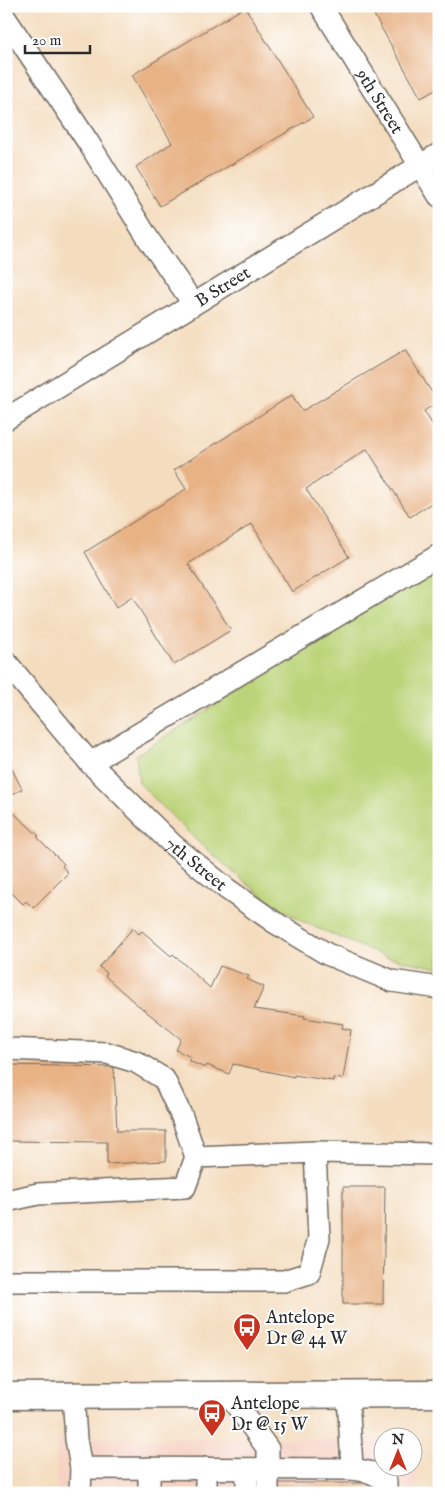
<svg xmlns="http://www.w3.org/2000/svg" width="445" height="1499" viewBox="0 0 445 1499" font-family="'IM FELL English',serif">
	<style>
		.built { fill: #f6d2c3 }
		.green { fill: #bbd479; stroke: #738052 }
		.building { fill: #e8b285 }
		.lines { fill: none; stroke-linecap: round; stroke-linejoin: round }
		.minor-casing { stroke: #71695f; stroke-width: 24 }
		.major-casing { stroke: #71695f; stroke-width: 29 }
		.minor { stroke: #fff; stroke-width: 21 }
		.major { stroke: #fff; stroke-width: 26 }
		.labels { text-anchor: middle; stroke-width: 4; stroke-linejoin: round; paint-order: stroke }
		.street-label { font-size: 18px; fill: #2b2b2b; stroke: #fff }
		.poi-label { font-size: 18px; fill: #2b2b2b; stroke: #fff; text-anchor: start }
	</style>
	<rect width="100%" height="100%" fill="#fff"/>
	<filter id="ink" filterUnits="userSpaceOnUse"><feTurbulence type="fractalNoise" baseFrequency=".02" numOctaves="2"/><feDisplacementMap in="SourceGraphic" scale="10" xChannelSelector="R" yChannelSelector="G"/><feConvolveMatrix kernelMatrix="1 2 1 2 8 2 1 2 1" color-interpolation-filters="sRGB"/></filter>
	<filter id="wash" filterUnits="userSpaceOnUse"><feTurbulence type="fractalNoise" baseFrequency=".0096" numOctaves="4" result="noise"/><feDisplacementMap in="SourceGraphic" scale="20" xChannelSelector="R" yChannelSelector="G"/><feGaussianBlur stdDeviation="1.12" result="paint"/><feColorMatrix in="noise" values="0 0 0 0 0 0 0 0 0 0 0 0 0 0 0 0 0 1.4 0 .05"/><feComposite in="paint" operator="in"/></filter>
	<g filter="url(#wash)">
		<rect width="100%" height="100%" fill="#f4ddbf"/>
		<polygon class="built" points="56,1438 382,1439 382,1466 412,1466 413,1452 417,1466 417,1493 57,1493"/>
		<polygon class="green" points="439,565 439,968 386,957 303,922 257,892 198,842 139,783 136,755"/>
		<g id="blocks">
			<g class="building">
				<polygon points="369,6 439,6 439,88 421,98"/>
				<polygon points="245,7 313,117 160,206 136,167 172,143 132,75"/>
				<polygon points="405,350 438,402 424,411 439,435 439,498 410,517 367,449 306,489 349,557 292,592 252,524 188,564 231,630 174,665 132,597 116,608 85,552 186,489 174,470 292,395 302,411"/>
				<polygon points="6,757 22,789 6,798"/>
				<polygon points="6,806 39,836 37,837 64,864 62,866 68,873 33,908 26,901 23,904 6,887"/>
				<polygon points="133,928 139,934 142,931 171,956 173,954 210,988 220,966 249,976 247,979 264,987 254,1009 305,1016 304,1018 343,1024 342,1028 351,1030 343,1079 333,1078 333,1081 294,1075 294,1077 233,1064 229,1074 207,1065 205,1068 189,1061 191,1057 176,1050 181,1039 134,1002 105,976 107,973 99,967"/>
				<polygon points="6,1065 114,1067 117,1131 166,1131 166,1161 107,1164 107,1142 6,1141"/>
				<polygon points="343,1187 385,1187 383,1304 343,1304"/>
				<rect x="273" y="1483" width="99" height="10"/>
			</g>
		</g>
	</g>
	<g filter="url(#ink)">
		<use href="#blocks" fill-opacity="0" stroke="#71695f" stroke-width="1"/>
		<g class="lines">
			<g class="minor-casing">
				<g id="minor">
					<path id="s1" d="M321,6L439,196"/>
					<polyline points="6,19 88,142 149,240 193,303"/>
					<path id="s2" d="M6,419L439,154"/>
					<path id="s3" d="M6,662L90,763L173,845L227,889L274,922L327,954L392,981L439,988"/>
					<polyline points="90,763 439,555"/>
					<polyline points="6,1049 107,1053 136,1062 164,1079 182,1117 196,1157 315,1152 439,1154"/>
					<polyline points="6,1201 38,1194 185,1187 196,1157"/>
					<polyline points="6,1281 284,1281 309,1273 319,1238 315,1152"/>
					<polyline points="73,1395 76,1439 81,1468 352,1469 348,1394"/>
					<polyline points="229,1395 268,1449 268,1493"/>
					<polyline points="206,1468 206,1493"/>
					<path d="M352,1469C367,1471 375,1472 386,1482V1493"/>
					<polyline points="80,1493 81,1468"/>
					<polyline points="149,1493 149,1468"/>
					<polyline points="247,1493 247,1469"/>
				</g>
			</g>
			<g class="major-casing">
				<polyline id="major" points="6,1396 439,1394"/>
			</g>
			<use href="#minor" class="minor"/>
			<use href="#major" class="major"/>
		</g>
	</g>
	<defs>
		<g id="bus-pin" transform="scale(1.4375)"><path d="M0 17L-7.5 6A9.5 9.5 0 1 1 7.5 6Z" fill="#c8321e" stroke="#fff"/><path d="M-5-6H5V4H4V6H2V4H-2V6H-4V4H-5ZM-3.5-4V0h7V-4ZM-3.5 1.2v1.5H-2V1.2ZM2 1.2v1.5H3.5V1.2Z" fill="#fff"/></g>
	</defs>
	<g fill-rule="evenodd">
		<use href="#bus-pin" x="247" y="1327"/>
		<use href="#bus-pin" x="212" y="1413"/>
	</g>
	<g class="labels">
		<g class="street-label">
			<text dy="6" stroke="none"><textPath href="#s1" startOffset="112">9th Street</textPath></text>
			<text dy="6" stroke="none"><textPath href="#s2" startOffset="254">B Street</textPath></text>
			<text dy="6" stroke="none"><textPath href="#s3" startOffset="278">7th Street</textPath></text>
		</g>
		<g class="poi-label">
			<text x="266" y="1323">Antelope<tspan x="266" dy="21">Dr @ 44 W</tspan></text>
			<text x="231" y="1409">Antelope<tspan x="231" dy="21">Dr @ 15 W</tspan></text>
		</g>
	</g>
	<rect width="445" height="1499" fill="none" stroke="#fff" stroke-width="25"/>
	<g transform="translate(398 1452)"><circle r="24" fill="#ffffff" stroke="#aaaaaa"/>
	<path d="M0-4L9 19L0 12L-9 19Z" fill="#c8321e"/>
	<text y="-8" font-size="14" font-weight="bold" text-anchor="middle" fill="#2b2b2b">N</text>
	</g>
	<path d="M25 45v8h65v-8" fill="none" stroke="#2b2b2b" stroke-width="2.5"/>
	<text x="32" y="45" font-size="15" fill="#2b2b2b" stroke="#ffffff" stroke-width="4" paint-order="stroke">20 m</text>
</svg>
